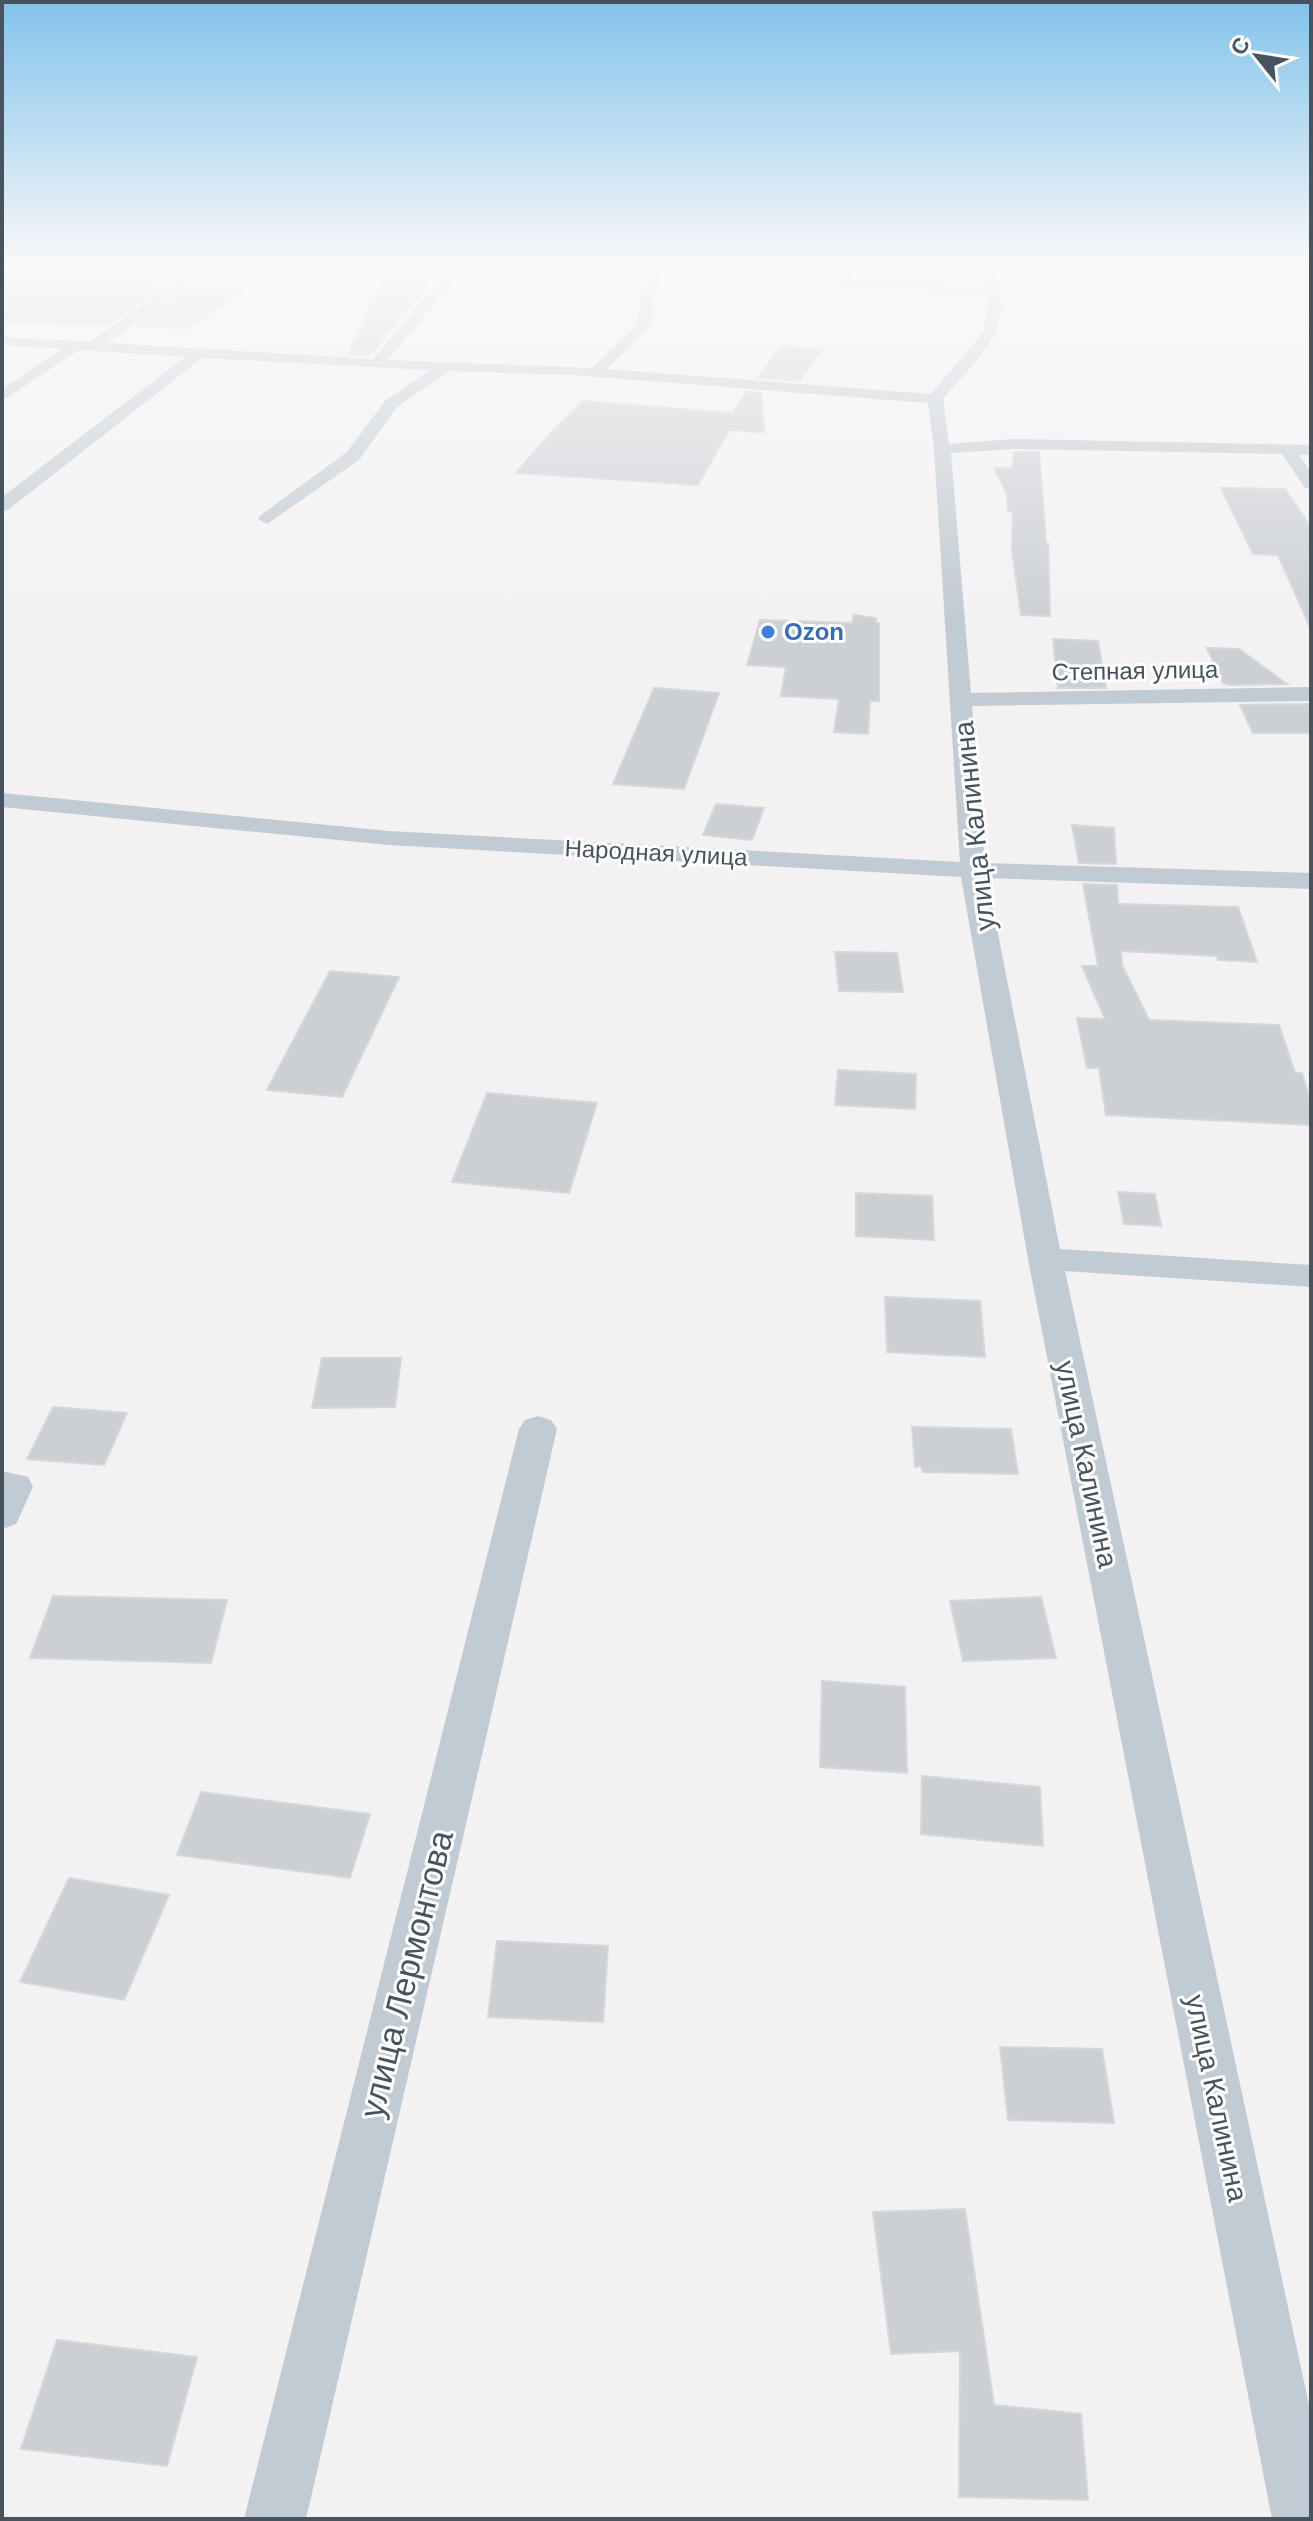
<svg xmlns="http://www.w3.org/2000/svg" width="1313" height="2521" viewBox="0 0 1313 2521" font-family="Arial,sans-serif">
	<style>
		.building { fill: #ccd0d5; stroke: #d4d7dc; stroke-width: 2 }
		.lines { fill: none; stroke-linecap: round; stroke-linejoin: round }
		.street { fill: #c1cbd3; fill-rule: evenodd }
		.shop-dot { fill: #3f7fe0; stroke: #fff; stroke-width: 3 }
		.labels { text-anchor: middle; stroke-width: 6; stroke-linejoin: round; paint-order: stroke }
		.far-shop-label { font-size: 24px; font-weight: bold; fill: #366cbe; stroke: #fff; text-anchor: start }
		.far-street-label { font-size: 24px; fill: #47545f; stroke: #fff }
		.street-label { font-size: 28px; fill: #47545f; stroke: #fff }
		.near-street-label { font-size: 34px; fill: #47545f; stroke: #fff }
	</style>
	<rect width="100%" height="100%" fill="#f3f1f1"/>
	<g class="building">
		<polygon points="59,273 165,277 144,287 162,288 109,325 3,321 2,286 23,277 52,279"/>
		<polygon points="384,281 430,282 369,356 348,354"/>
		<polygon points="186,289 243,292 188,328 136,326"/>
		<polygon points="781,346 822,349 800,381 758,378"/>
		<polygon points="747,392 761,393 764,432 729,430 698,485 516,473 546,438 583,401 732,413"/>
		<polygon points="1014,452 1039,452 1046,543 1048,543 1050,616 1021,615 1012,551 1013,511 1008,511 1007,494 994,468 1013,468"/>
		<polygon points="1221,488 1285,489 1306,520 1311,531 1311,629 1278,555 1253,554"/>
		<polygon points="854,615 876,618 876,623 879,623 879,701 870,701 868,734 834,732 839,699 781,696 786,667 747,665 760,620 852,623"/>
		<polygon points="1053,639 1098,641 1106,688 1058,688"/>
		<polygon points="1207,648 1239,649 1287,684 1230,685 1223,683"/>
		<polygon points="654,688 719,693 684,789 613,784"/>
		<polygon points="1311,704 1311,733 1253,733 1240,705"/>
		<polygon points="716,804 764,808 752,840 703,835"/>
		<polygon points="1072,825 1114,828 1116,864 1079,863"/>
		<polygon points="1083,884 1117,885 1118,904 1238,907 1257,962 1218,960 1217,956 1121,951 1122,965 1149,1020 1279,1025 1295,1073 1302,1073 1311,1103 1311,1125 1106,1115 1099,1068 1087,1068 1077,1018 1105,1019 1082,966 1098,966"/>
		<polygon points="835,952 897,953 903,992 839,991"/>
		<polygon points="330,971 399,977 342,1097 267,1090"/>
		<polygon points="838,1070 916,1074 915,1109 835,1105"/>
		<polygon points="487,1093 597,1103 569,1193 452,1182"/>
		<polygon points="1118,1192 1155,1194 1161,1226 1124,1224"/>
		<polygon points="856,1193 932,1196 934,1240 856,1236"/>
		<polygon points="885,1297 980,1301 985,1357 887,1352"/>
		<polygon points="322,1358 401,1358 395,1407 312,1408"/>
		<polygon points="53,1407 127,1413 104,1465 27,1459"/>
		<polygon points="912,1427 1011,1429 1018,1474 923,1472 921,1466 915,1467"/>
		<polygon points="53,1596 227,1600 211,1663 30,1658"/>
		<polygon points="1041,1597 1056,1658 963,1661 950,1601"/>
		<polygon points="822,1681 905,1687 907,1773 820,1767"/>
		<polygon points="922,1776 1040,1787 1043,1846 921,1834"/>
		<polygon points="201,1792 370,1814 350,1878 177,1855"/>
		<polygon points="69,1878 169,1895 124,2000 20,1982"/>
		<polygon points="497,1941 608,1946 603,2022 488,2017"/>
		<polygon points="1000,2047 1102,2049 1114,2123 1008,2120"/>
		<polygon points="965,2209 994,2405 1081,2414 1088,2500 959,2497 960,2351 891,2354 873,2212"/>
		<polygon points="57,2340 197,2357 167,2466 21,2449"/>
	</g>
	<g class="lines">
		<g class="street">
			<polygon points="14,267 30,267 2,283 2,274"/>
			<path d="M197,267H212L107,343L373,359L451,267H464L388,360L592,368L637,325L641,290L652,267H664L655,290L651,326L607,369L931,394L984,331L989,294L844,287L838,283L842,267H854L851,279L988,286L982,269L993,267C1021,325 977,358 943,399L949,444L1013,439L1311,445V455H1299L1311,472V489L1305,488L1282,454L1013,449L951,453L971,693L1311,687V701L972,706L985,863L1311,873V889L987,878L1060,1249L1311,1265V1287L1065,1271L1311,2414V2519H1272L1028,1259L961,877L389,845L2,807V793L389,831L960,862L934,449L928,403L572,375L449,371L397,407L359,460L267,524L258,519L261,515L347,452L385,401L430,370L202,358L8,510L2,511V497L185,357L79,350L2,401V389L62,349L2,345V337L90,342Z"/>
			<polygon points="538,1416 551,1420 557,1429 306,2519 244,2519 519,1429 525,1420"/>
			<polygon points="2,1471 28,1477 33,1487 16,1524 2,1529"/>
		</g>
	</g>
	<linearGradient id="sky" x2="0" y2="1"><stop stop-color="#82c3eb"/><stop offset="0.43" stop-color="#faf9f9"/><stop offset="1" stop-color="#faf9f9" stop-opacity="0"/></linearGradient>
	<rect width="1313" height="620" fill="url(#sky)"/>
	<circle class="shop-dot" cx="768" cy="632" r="8"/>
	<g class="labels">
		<g class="far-shop-label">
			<text x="784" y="640">Ozon</text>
		</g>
		<g class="far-street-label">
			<text transform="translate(1135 671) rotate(-1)" y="8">Степная улица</text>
			<text transform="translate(656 853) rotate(3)" y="8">Народная улица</text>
		</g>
		<g class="street-label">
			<text transform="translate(974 826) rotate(-96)" y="10">улица Калинина</text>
			<text transform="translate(1087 1464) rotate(78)" y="10">улица Калинина</text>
			<text transform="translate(1217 2098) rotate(78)" y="10">улица Калинина</text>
		</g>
		<g class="near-street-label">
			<text transform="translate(406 1974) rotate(-76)" y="12">улица Лермонтова</text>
		</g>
	</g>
	<rect width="1313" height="2521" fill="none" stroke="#47545f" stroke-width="8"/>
	<g transform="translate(1257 56) rotate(300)" stroke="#ffffff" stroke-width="6" paint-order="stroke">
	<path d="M0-6L14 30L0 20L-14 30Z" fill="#47545f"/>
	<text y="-12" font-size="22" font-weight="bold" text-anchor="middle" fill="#47545f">С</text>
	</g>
</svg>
